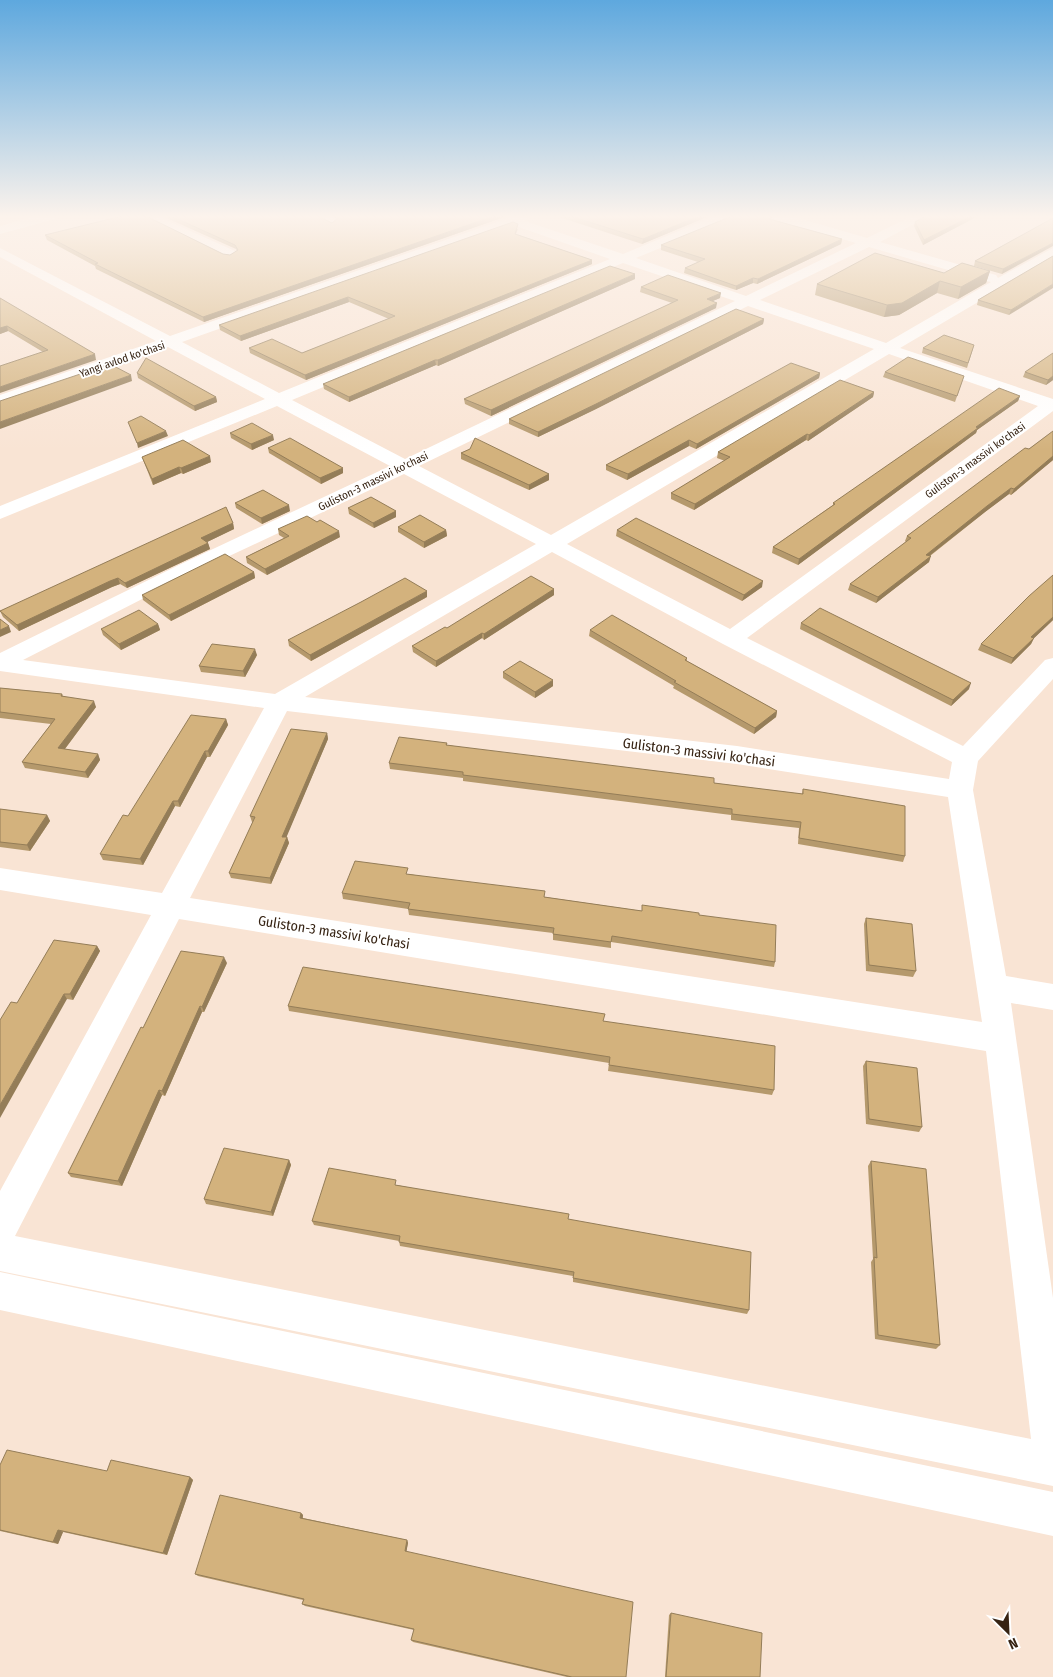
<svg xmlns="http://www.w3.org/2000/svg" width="1053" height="1677" viewBox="0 0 1053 1677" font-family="'Fira Sans Condensed',sans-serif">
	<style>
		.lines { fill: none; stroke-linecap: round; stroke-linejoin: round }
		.minor { fill: #fff; fill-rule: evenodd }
		.wall { fill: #b5996c }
		.shaded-wall { fill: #947d58 }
		.building { fill: #d3b27d; stroke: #947d58 }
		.labels { text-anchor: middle; stroke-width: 4; stroke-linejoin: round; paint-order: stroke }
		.far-street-label { font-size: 11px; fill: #362313; stroke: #fff }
		.street-label { font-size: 14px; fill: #362313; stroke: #fff }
	</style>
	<rect width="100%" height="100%" fill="#f9e4d4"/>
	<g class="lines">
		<g class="minor">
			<polygon points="36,216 57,216 55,219 0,234 0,226"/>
			<polygon points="140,216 157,216 235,251 237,254 230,258 225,257"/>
			<polygon points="311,216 329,216 338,222 332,226"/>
			<path d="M514,216H533L525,221L623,254L715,216H733L731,219L636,258L746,296L856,243L772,219L770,216H791L867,238L912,216H929L880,242L996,275L998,278L1053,248V258L900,348L1053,399V411L747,638L963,746L1045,660L1053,658V679L978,761L973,790L1006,976L1053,984V1010L1011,1003L1053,1298V1486L0,1271V1191L151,915L0,890V868L162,893L264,708L0,671V653L179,565L390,466L277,406L0,519V506L265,399L168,347L0,406V395L156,341L0,257V248L170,336ZM513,225L610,259L279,393L182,342ZM869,247L986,281L991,282L886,343L760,300ZM623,263L735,301L405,459L292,400ZM748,306L874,349L551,535L419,466ZM889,354L1038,406L730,629L567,544ZM404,474L536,544L275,694L23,660L193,573ZM552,552L723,644L952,762L949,779L737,746L305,697ZM287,711L737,764L948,797L982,1022L190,898ZM179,919L986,1051L1031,1439L15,1236Z"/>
			<polygon points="0,1272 1053,1492 1053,1536 0,1310"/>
		</g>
	</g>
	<g class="wall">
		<polygon points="162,216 318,216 332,223 337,219 333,216 507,216 204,322 96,269 95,266 47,240 45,235 230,255 237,251 236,249"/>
		<polygon points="556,216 709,216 642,244"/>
		<polygon points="925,216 978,216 923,245 914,226 915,222"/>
		<polygon points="1053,218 1002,274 974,266 975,261"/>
		<polygon points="773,220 842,239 841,244 757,284 753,283 736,290 684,273 685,268 698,262 661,250 661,245"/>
		<polygon points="518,229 516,234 592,260 592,264 306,380 250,353 249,348 302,353 389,319 349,302 241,341 220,330 219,325"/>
		<polygon points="1053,256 1009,315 977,305 978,300"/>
		<polygon points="990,271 986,283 958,299 937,293 899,315 884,317 815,295 817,284 944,273"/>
		<polygon points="635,279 438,366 436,365 349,402 324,389 323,384"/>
		<polygon points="641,287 720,298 712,301 716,308 491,416 465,404 464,399 672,303 640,292"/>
		<polygon points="0,298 96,360 43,352 8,331 0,334"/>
		<polygon points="764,319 763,324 596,409 538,437 509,424 509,419"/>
		<polygon points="974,345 967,368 922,353 923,348"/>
		<polygon points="1053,353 1053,380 1046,385 1023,377 1025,372"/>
		<polygon points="885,372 964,376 955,402 883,377"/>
		<polygon points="137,373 216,397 217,402 195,411 138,378"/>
		<polygon points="820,373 819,378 696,449 689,446 627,480 606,470 606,465"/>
		<polygon points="874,392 873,397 808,441 806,440 694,510 671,499 671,493 725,461 717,458 718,452"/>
		<polygon points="1020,396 1018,401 977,430 976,433 798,565 772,553 773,547 833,505 833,503"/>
		<polygon points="1053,431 1053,460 1011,495 1009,494 985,512 930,556 929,562 876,603 848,590 850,584 906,542 905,541 907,536 1029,449"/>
		<polygon points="230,433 274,440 252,450 231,438"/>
		<polygon points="268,448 343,473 321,484 269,453"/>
		<polygon points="470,449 549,474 549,480 529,490 461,459 461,453"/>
		<polygon points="142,457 211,462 183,474 181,473 153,485"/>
		<polygon points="235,503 290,511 262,524 236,508"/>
		<polygon points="348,508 396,511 396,517 374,528 349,514"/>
		<polygon points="233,523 234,529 207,542 208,543 210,549 127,588 120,584 112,587 19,631 3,617 0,611"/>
		<polygon points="398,527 446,530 447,536 424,548 398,532"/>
		<polygon points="278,529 340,537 267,575 247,563 246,557 284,538 279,535"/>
		<polygon points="617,530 762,587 742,601 616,536"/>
		<polygon points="254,572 255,578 171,621 143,600 142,595"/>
		<polygon points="1053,575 1053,620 1034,638 1031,644 1011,664 978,650 981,644"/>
		<polygon points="554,589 554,595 484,640 482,638 436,667 413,652 412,646 447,628"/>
		<polygon points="427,597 311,661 289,646 288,640"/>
		<polygon points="801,623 969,689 951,706 800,629"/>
		<polygon points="158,624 160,630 121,650 103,635 101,629"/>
		<polygon points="590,630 687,658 687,661 777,711 776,717 754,734 673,688 674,686 589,636"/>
		<polygon points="257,655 245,677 201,672 199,666"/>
		<polygon points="503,672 553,686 535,698 503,678"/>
		<polygon points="0,688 62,694 63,696 96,707 65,749 98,754 100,760 88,778 25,768 22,762 51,724 0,718"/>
		<polygon points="226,719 228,725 210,757 207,757 180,807 175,806 143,865 103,860 100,854"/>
		<polygon points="327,733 328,739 286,837 287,837 289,843 271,884 231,878 229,873 253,822 252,822 250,816"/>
		<polygon points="447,743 447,745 714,783 802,794 803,789 905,856 903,862 798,844 799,828 731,820 731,815 463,781 463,778 390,769 389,763"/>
		<polygon points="0,809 47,815 50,821 30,851 0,847"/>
		<polygon points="409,874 545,897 642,911 699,915 775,962 774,967 611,942 611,948 553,940 553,933 409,915 408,909 343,899 342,893"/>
		<polygon points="866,918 916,971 913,977 866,971 864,924"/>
		<polygon points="97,946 100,951 73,1000 67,999 17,1003"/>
		<polygon points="227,963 204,1012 202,1012 165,1096 162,1095 122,1186 71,1177 68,1173 143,1028"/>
		<polygon points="288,1006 604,1021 774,1090 772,1095 608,1071 609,1063 289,1011"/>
		<polygon points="866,1061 922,1127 919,1132 866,1124 863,1066"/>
		<polygon points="289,1160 291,1165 273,1216 206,1204 204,1199"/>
		<polygon points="871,1161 940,1345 936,1349 875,1339 871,1262 873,1259 868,1166"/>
		<polygon points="397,1185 568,1219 749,1310 747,1314 573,1282 573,1276 400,1246 399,1241 314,1225 312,1221"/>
		<polygon points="0,1465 190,1477 193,1480 167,1555 63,1532 58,1544 0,1531"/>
		<polygon points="301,1513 303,1515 303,1518 407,1540 408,1543 406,1552 626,1677 567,1677 413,1642 411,1640 414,1630 305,1606 302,1604 303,1600 198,1576 195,1574"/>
		<polygon points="671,1613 760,1677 665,1677 669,1615"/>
	</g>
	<g class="shaded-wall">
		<polygon points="494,216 507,216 204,322 203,317"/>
		<polygon points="699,216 709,216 642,244 643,239"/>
		<polygon points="971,216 978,216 923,245 924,240"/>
		<polygon points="842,239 841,244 757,284 758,279"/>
		<polygon points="1053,243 1053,246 1002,274 1003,269"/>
		<polygon points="592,260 592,264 306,380 305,375"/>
		<polygon points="990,271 986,283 958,299 961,287"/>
		<polygon points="635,274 635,279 438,366 438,360"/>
		<polygon points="753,278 753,283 736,290 736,286"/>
		<polygon points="940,281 937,293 899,315 884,317 887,305"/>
		<polygon points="1053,284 1053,288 1009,315 1011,310"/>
		<polygon points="721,293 720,298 706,304 707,299"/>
		<polygon points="348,297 349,302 241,341 240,336"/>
		<polygon points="717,303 716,308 491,416 491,410"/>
		<polygon points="764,319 763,324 596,409 538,437 538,432"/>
		<polygon points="7,326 8,331 0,334 0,328"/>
		<polygon points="95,354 96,360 0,393 0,387"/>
		<polygon points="435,360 436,365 349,402 349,397"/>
		<polygon points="820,373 819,378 696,449 697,444"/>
		<polygon points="131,375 132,381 0,429 0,422"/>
		<polygon points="1053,376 1053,380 1046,385 1048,380"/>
		<polygon points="874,392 873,397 808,441 809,435"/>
		<polygon points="1020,396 1018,401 977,430 976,433 798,565 799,559 976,427"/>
		<polygon points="216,397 217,402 195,411 194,406"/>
		<polygon points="166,431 168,436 138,448 137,443"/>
		<polygon points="807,434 806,440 694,510 695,504"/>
		<polygon points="273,435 274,440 252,450 251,444"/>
		<polygon points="689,440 689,446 627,480 628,474"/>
		<polygon points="210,456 211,462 183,474 181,468"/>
		<polygon points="1053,456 1053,460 1011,495 1014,489"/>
		<polygon points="179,467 181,473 153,485 152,479"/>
		<polygon points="343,468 343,473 321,484 320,478"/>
		<polygon points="549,474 549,480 529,490 529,485"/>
		<polygon points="1011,488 1009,494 985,512 924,560 926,555 987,506"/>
		<polygon points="289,505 290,511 262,524 261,518"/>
		<polygon points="396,511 396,517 374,528 373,523"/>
		<polygon points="233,523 234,529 203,544 201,538"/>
		<polygon points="446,530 447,536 424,548 424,542"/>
		<polygon points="339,531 340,537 267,575 265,569"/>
		<polygon points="208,543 210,549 127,588 125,583"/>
		<polygon points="931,556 929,562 876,603 878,597"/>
		<polygon points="254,572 255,578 171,621 169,615"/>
		<polygon points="118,578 120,584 112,587 19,631 17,625 110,581"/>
		<polygon points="763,581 762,587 742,601 744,595"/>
		<polygon points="554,589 554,595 484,640 484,634"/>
		<polygon points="427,591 427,597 311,661 310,655"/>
		<polygon points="1053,617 1053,620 1029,643 1031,637"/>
		<polygon points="158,624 160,630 121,650 119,644"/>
		<polygon points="9,626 11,632 0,637 0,630"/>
		<polygon points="482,633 482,638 436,667 436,661"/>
		<polygon points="1034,638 1031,644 1011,664 1013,658"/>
		<polygon points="255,649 257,655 245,677 243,671"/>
		<polygon points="553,680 553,686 535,698 535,692"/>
		<polygon points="971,683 969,689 951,706 953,700"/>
		<polygon points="94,701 96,707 61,754 58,748"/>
		<polygon points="777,711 776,717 754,734 755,728"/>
		<polygon points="226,719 228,725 210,757 208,751"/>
		<polygon points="327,733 328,739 284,843 282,837"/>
		<polygon points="205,751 207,757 180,807 178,801"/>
		<polygon points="98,754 100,760 88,778 85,772"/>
		<polygon points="173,801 175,806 143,865 140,859"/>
		<polygon points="47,815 50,821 30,851 27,845"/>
		<polygon points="287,837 289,843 271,884 270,878"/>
		<polygon points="97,946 100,951 73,1000 70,994"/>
		<polygon points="224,957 227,963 204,1012 202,1007"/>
		<polygon points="64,994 67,999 0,1118 0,1105"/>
		<polygon points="200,1006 202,1012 165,1096 162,1091"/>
		<polygon points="159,1090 162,1095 122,1186 118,1181"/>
		<polygon points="289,1160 291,1165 273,1216 271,1212"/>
		<polygon points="190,1477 193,1480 167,1555 163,1553"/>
		<polygon points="301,1513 303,1515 302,1520 300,1518"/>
		<polygon points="58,1530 63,1532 58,1544 53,1542"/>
		<polygon points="407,1540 408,1543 406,1554 405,1551"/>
	</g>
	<g class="building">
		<polygon points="122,216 146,216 223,254 230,255 238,250 235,245 171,216 318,216 332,223 339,217 339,216 494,216 203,317 95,264 98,263 45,235"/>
		<polygon points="570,216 699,216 643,239"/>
		<polygon points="732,216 774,216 769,219 842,239 758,279 753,278 736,286 685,268 705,259 661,245"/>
		<polygon points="925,216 971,216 924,240 915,222"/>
		<polygon points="1053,218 1053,243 1003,269 975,261"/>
		<polygon points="513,222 518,224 515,234 592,260 305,375 249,348 272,339 302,353 395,316 348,297 240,336 219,325"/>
		<polygon points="875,253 944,273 962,263 990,271 961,287 940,281 902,303 887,305 817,284"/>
		<polygon points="1053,256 1053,284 1011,310 978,300"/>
		<polygon points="610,266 635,274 438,360 435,360 349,397 323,384"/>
		<polygon points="668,275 721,293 707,299 717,303 491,410 464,399 678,300 641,287"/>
		<polygon points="0,298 95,354 0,387 0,366 48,350 7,326 0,328"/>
		<polygon points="736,309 764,319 596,404 538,432 509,419"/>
		<polygon points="944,335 974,345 968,363 923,348"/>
		<polygon points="1053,353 1053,376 1048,380 1025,372"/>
		<polygon points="908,357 964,376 957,396 885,372"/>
		<polygon points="146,358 216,397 194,406 137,373"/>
		<polygon points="791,363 820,373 697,444 689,440 628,474 606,465"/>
		<polygon points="110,364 131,375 0,422 0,401"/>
		<polygon points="840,380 874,392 809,435 807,434 695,504 671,493 730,457 718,452"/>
		<polygon points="999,388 1020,396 976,427 978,428 799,559 773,547 835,504 833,503"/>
		<polygon points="141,416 166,431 137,443 128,422"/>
		<polygon points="252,423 273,435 251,444 230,433"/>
		<polygon points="1053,431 1053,456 1014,489 1011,488 987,506 926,555 931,556 878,597 850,584 911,538 907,536 1025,448 1029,449"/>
		<polygon points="290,438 343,468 320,478 268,448"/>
		<polygon points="475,438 549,474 529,485 461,453 470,449"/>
		<polygon points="183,440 210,456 181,468 179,467 152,479 142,457"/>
		<polygon points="263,490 289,505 261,518 235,503"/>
		<polygon points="371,497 396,511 373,523 348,508"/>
		<polygon points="226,507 233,523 201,538 208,543 125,583 118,578 110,581 17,625 0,611"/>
		<polygon points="420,515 446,530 424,542 398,527"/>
		<polygon points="307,516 317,522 320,520 339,531 265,569 246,557 289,536 278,529"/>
		<polygon points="636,518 763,581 744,595 617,530"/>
		<polygon points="225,554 254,572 169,615 142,595"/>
		<polygon points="1053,575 1053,617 1031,637 1034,638 1013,658 981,644 1029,596"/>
		<polygon points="531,576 554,589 484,634 482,633 436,661 412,646 445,627 447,628"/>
		<polygon points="405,578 427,591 310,655 288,640 361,602"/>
		<polygon points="820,608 971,683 953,700 801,623"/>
		<polygon points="139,610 158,624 119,644 101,629"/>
		<polygon points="612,615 687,658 685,660 777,711 755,728 674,682 676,681 590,630"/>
		<polygon points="0,619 9,626 0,630"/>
		<polygon points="212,644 255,649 243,671 199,666"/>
		<polygon points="520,661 553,680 535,692 503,672"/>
		<polygon points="0,688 62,694 61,696 94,701 58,748 98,754 85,772 22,762 55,719 0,712"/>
		<polygon points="191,715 226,719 208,751 205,751 178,801 173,801 140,859 100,854 123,815 128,816"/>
		<polygon points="291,729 327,733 282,837 287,837 270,878 229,873 255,817 250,816"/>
		<polygon points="399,737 447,743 446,745 714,778 714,783 803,794 803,789 905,806 905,856 799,838 801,822 732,814 732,809 463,775 463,772 389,763"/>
		<polygon points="0,809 47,815 27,845 0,842"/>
		<polygon points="355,861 408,868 406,874 545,891 544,897 642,911 642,905 699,913 699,915 776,925 775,962 612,936 611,942 553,934 554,928 408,909 410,903 342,893"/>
		<polygon points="866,918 912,924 916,971 869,965"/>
		<polygon points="54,940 97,946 70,994 64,994 0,1105 0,1020 11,1002 17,1003"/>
		<polygon points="181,951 224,957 202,1007 200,1006 162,1091 159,1090 118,1181 68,1173 141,1027 143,1028"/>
		<polygon points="303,967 605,1014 603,1021 775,1046 774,1090 609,1065 610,1057 288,1006"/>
		<polygon points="866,1061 917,1068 922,1127 869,1119"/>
		<polygon points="224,1148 289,1160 271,1212 204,1199"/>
		<polygon points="871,1161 926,1169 940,1345 878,1335 874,1257 877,1258"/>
		<polygon points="329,1168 396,1180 395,1185 569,1214 568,1219 751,1252 749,1310 573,1278 574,1272 399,1242 400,1236 312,1221"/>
		<polygon points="7,1450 107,1471 111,1460 190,1477 163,1553 58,1530 53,1542 0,1530 0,1465"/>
		<polygon points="220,1495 301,1513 300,1518 407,1540 405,1551 633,1602 626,1677 572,1677 411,1640 414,1629 302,1604 304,1599 195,1574"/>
		<polygon points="671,1613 762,1633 760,1677 666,1677"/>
	</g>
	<linearGradient id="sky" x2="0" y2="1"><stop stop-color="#5ea8de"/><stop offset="0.48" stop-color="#fcf3ec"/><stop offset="1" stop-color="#fcf3ec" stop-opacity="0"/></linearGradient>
	<rect width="1053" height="451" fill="url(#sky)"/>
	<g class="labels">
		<g class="far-street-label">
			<text transform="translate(122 359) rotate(-19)" y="4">Yangi avlod ko'chasi</text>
			<text transform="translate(975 460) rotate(-36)" y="4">Guliston-3 massivi ko'chasi</text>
			<text transform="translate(373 481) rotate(-26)" y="4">Guliston-3 massivi ko'chasi</text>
		</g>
		<g class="street-label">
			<text transform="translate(699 752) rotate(7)" y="5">Guliston-3 massivi ko'chasi</text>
			<text transform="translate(334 932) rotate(9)" y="5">Guliston-3 massivi ko'chasi</text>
		</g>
	</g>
	<g transform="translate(1008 1632) rotate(156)" stroke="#ffffff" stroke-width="4" paint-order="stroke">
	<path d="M0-4L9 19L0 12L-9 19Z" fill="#362313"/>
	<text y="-8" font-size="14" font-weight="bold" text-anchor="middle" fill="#362313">N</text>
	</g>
</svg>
